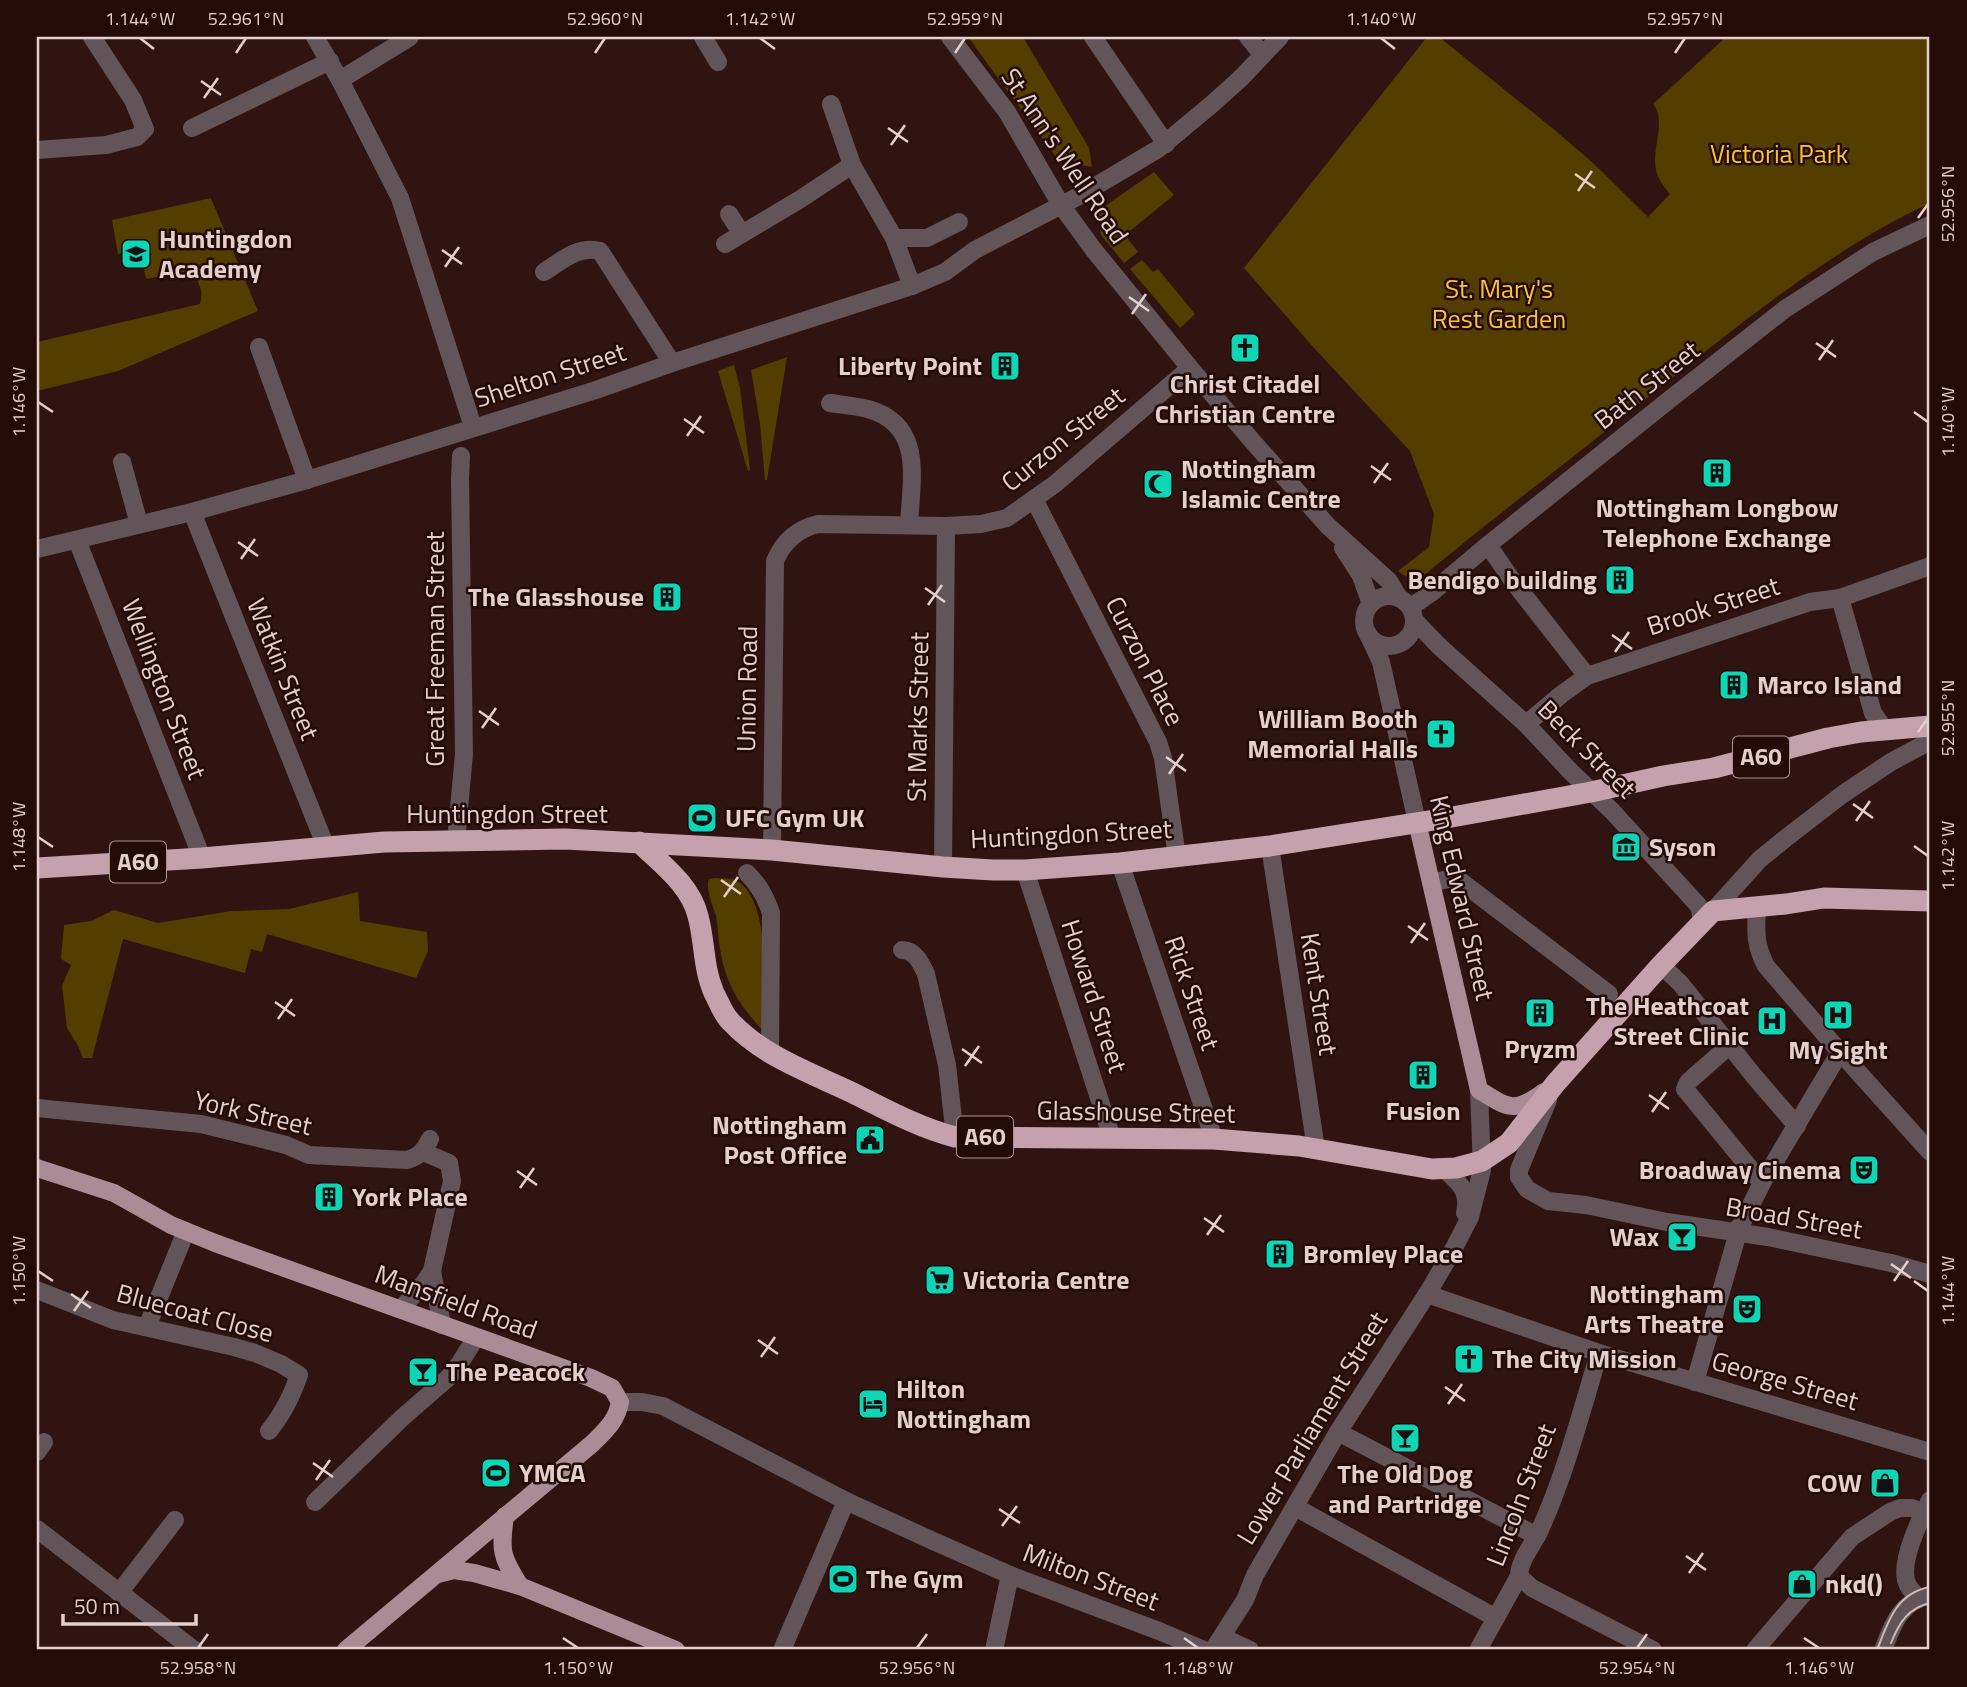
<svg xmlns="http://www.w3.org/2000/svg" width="1967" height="1687" viewBox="0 0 1967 1687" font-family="'Titillium Web',sans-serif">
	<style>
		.green { fill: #533e00 }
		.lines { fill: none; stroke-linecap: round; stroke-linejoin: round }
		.minor { stroke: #635459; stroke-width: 18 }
		.major { stroke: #a98c95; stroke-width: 18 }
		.highway { stroke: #c5a1ad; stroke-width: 21 }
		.tram { stroke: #ceb9b7; stroke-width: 2 }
		.ticks { fill: none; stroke: #e3cfcd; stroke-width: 2.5 }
		.labels { text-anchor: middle; stroke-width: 5; stroke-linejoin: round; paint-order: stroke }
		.shield { fill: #240b08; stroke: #aa9492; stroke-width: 2 }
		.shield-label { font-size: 24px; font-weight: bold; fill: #e3cfcd }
		.park-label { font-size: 26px; fill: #f8c435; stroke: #240b08 }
		.street-label { font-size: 26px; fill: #e3cfcd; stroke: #240b08 }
		.poi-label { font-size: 26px; font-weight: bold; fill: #e3cfcd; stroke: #240b08; text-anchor: start }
		.neatline { fill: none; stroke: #e3cfcd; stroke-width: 2.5 }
		.ticks-label { font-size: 18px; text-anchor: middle; fill: #e3cfcd }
	</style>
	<rect width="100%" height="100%" fill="#2f1411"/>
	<g class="green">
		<polygon points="968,37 1023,37 1089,148 1092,167 1059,161"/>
		<path d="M1427,37H1439L1551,127L1593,163L1648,217L1670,194C1664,187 1658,179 1656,170C1651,149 1667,121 1653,104L1726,37H1930V203C1829,250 1734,329 1647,398C1574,457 1499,513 1427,573C1414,579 1409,580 1398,571L1429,547L1434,514L1410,451L1315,349L1244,268Z"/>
		<polygon points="1154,172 1174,195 1125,235 1138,252 1124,263 1101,235 1099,224 1103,229 1106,226 1099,219 1098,211"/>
		<path d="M211,198L258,311L118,371L37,391V342L200,304C204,289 199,284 191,271L146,279L140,250L118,254L112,220Z"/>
		<polygon points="1142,260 1153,272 1158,269 1195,314 1180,328 1130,269"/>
		<polygon points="787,357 767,480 765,480 760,424 751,370"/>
		<polygon points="734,365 740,388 750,470 748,471 718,371"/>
		<path d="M716,878C723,879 732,878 737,881C773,902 763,995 763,1031C739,1004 726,985 720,949C718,938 718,927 716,916C713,905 705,889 709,879Z"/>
		<polygon points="358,892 360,921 427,932 428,951 416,978 267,934 262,952 251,949 245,973 123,939 92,1058 83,1058 78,1046 67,1028 62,986 71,965 61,959 64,925 91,921 114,910 158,923 231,911 289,909"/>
	</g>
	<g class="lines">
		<g class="minor">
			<polyline points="315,37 340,80 400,198 473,427"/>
			<polyline points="703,37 718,62"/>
			<polyline points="950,37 1007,112 1061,205 1093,249 1190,368 1254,443 1328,526 1389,581 1399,598"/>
			<polyline points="1093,37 1166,144"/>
			<polyline points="1248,37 1262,54"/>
			<polyline points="340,80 410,37"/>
			<polyline points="831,104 852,165 894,238 912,286"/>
			<polyline points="192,128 330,61"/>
			<polyline points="37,150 106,145 137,137 145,129 133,100 92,37"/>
			<polyline points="729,214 742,234"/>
			<polyline points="894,238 927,238 959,222"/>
			<polyline points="725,244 799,200 852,165"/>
			<path d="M544,272C561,261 579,245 600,251L672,363"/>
			<polyline points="259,347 307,480"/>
			<path d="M830,403C842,405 856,406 868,409C925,425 911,480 909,525"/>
			<polyline points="122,462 139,524"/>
			<polyline points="1034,499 1158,742 1163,758 1177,857"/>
			<polyline points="192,512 326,847"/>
			<polyline points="77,540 202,858"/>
			<polyline points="1488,545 1512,580 1587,676"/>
			<polyline points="1343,548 1361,576 1371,604"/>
			<polyline points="37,549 192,512 307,480 596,390 672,363 912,286 945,272 975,250 1079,196 1158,149 1211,105 1241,78 1280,37"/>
			<circle cx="1389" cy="621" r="25"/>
			<polyline points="1840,598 1873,713 1885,730"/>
			<polyline points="1411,607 1431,593 1488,545 1669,400 1785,309 1873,252 1930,225"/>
			<path d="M1414,620L1439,646L1526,724L1570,771L1612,811L1698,905C1702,913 1702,919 1698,928"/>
			<polyline points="1368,634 1381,662 1417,822"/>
			<polyline points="1526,724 1562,694 1587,676 1810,602 1840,598 1930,566"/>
			<polyline points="456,841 464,754 460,479 461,456"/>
			<polyline points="1270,846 1316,1149"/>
			<path d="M772,850L775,561C783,542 797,529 818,524L946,526L981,524L1007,518L1055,484L1190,368"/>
			<polyline points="1120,863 1214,1139"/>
			<polyline points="943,867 946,526"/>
			<polyline points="1025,870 1112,1138"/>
			<path d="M747,873C759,885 765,896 771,913L770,1053"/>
			<polyline points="1431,883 1448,879 1459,880 1609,994"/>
			<path d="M1757,906C1756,930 1754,943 1766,966L1840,1052L1930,1152"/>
			<polyline points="1713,911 1760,859 1786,838 1843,794 1891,762 1930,741"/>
			<path d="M902,950C915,950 921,963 926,974L947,1065L955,1137"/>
			<polyline points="1661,965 1681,984 1753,1075 1797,1126"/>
			<polyline points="1730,1045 1688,1082 1685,1089 1762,1183"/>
			<polyline points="1548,1100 1519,1170 1519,1177 1527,1189 1548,1201 1586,1205 1667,1222 1768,1237 1891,1263 1930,1274"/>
			<path d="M37,1108L201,1124L286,1145L309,1155L407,1160C420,1156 424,1151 430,1139"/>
			<path d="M1444,1169C1459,1183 1470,1190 1465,1213"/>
			<polyline points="1735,1231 1741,1225 1762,1183 1840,1052"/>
			<polyline points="432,1271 442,1325"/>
			<path d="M37,1290L113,1320L234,1347L255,1353L281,1364L299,1375C291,1397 284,1412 269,1431"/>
			<polyline points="1427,1294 1599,1353 1930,1452"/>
			<polyline points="401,1309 424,1283 432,1271 452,1181 449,1163 423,1152"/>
			<polyline points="147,1327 186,1231"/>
			<polyline points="1695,1382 1737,1236 1735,1231"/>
			<polyline points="620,1402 642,1402 663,1406 846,1501 931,1540 1010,1575 1159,1631 1204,1650"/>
			<polyline points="1338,1432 1537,1536"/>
			<polyline points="37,1452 44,1442"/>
			<polyline points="315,1502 403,1417 449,1377 460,1363 476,1337"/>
			<polyline points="1295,1507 1496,1618"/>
			<polyline points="37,1529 194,1650"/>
			<polyline points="1519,1576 1532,1588 1653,1650"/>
			<polyline points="119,1593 175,1520"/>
			<path d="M1919,1598C1913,1593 1908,1588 1906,1580C1901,1558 1920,1520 1930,1500"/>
			<polyline points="1222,1637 1250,1650"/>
			<polyline points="782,1650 846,1501"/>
			<polyline points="994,1650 1010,1575"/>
			<polyline points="1213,1650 1245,1600 1255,1575 1338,1432 1427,1294 1453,1250 1470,1217 1482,1170 1479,1090"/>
			<path d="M1478,1650L1519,1576C1519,1561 1532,1546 1539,1532C1565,1475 1581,1413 1599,1353"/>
			<polyline points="1755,1650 1852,1537 1890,1512 1900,1508 1912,1508 1924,1513"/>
			<path d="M1883,1650C1893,1624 1900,1602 1930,1595"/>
		</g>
		<g class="major">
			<path d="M1417,822L1479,1090C1508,1108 1514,1114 1544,1092"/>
			<path d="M37,1168L114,1193L171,1225L215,1243L591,1378L612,1388L620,1402C617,1420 606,1430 593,1443L346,1650"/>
			<path d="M505,1516C500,1551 501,1556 520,1586"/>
			<polyline points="438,1574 454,1570 474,1573 520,1586 676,1650"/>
		</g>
		<g class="highway">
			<path d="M639,842C661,864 690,884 698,916C705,942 703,968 714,993C719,1002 723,1014 730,1021C762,1056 811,1073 853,1093C885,1109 920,1128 955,1137L1214,1139L1299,1146L1432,1169L1456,1168L1482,1161L1509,1143L1555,1084L1661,965L1713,911L1786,904L1824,898L1930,901"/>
			<polyline points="37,868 202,858 384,842 565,839 772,850 943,867 993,870 1025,870 1120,863 1270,846 1441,819 1591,792 1663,776 1714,768 1828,738 1861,732 1930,726"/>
		</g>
		<g class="tram">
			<path d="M1891,1643C1899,1623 1908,1608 1930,1603"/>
			<path d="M1877,1650C1888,1622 1896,1593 1930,1587"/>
		</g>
	</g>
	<path class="ticks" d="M140,38L154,49M760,38L775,49M1381,38L1395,49M236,53L246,38M595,53L605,38M955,53L965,38M1675,53L1685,38M201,81L221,95M204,98L218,78M888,128L908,142M891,145L905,125M1575,174L1595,188M1578,191L1592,171M1918,218L1928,204M442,250L462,264M445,267L459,247M1129,297L1149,311M1132,314L1146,294M1816,343L1836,357M1819,360L1833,340M38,402L53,412M1914,412L1928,422M684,419L704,433M687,436L701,416M1371,466L1391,480M1374,483L1388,463M238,542L258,556M241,559L255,539M925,588L945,602M928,605L942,585M1612,635L1632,649M1615,652L1629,632M479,711L499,725M482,728L496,708M1918,732L1928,718M1166,757L1186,771M1169,774L1183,754M1853,804L1873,818M1856,821L1870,801M38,837L53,847M1914,846L1928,856M721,880L741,894M724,897L738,877M1408,926L1428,940M1411,943L1425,923M275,1002L295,1016M278,1019L292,999M962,1049L982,1063M965,1066L979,1046M1649,1095L1669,1109M1652,1112L1666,1092M517,1171L537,1185M520,1188L534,1168M1204,1218L1224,1232M1207,1235L1221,1215M1891,1264L1911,1278M38,1271L53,1281M1894,1281L1908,1261M1914,1281L1928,1291M71,1294L91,1308M74,1311L88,1291M758,1340L778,1354M761,1357L775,1337M1445,1387L1465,1401M1448,1404L1462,1384M313,1463L333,1477M316,1480L330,1460M999,1509L1020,1523M1002,1526L1017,1506M1686,1556L1706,1570M1689,1573L1703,1553M563,1638L578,1648M1184,1638L1198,1648M1804,1638L1819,1648M198,1648L208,1634M917,1648L927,1634M1637,1648L1647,1634"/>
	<defs>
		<g id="school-square" transform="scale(1.575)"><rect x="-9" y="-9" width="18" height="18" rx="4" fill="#0dd5b5" stroke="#240b08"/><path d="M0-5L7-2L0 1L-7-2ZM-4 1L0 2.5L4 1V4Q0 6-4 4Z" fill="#111"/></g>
		<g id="church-square" transform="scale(1.575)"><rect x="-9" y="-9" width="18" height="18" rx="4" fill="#0dd5b5" stroke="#240b08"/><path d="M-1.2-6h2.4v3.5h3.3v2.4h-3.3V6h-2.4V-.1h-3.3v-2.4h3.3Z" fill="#111"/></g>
		<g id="building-square" transform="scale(1.575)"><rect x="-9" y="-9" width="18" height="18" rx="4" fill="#0dd5b5" stroke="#240b08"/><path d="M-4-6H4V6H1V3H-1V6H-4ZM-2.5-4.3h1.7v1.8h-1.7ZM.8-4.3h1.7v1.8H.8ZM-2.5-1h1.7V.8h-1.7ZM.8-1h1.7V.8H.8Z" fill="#111"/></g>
		<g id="mosque-square" transform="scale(1.575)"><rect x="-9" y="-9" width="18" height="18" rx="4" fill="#0dd5b5" stroke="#240b08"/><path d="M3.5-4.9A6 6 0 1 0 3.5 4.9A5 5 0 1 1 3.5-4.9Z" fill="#111"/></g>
		<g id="stadium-square" transform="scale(1.575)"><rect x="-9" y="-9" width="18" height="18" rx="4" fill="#0dd5b5" stroke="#240b08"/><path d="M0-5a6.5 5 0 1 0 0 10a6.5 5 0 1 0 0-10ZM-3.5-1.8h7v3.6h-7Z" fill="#111"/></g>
		<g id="museum-square" transform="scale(1.575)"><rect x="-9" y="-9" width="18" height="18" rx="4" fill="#0dd5b5" stroke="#240b08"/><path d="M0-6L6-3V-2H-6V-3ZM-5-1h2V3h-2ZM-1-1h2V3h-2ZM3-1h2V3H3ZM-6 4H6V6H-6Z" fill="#111"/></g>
		<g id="hospital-square" transform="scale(1.575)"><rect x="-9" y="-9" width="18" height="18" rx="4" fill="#0dd5b5" stroke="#240b08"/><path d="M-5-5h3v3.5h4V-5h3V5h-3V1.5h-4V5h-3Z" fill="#111"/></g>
		<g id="civic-square" transform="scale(1.575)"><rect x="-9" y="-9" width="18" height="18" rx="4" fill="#0dd5b5" stroke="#240b08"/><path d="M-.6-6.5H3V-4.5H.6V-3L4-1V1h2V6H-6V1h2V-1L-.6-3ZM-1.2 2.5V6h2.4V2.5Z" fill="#111"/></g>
		<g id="theatre-square" transform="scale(1.575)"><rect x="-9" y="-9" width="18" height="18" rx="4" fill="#0dd5b5" stroke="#240b08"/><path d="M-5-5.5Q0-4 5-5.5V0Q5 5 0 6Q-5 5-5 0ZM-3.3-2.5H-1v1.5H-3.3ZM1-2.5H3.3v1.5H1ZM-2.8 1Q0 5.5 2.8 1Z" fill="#111"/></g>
		<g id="bar-square" transform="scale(1.575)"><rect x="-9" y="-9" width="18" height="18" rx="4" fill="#0dd5b5" stroke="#240b08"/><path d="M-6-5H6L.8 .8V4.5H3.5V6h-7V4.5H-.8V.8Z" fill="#111"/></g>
		<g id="supermarket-square" transform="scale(1.575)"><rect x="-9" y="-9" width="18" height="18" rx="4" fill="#0dd5b5" stroke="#240b08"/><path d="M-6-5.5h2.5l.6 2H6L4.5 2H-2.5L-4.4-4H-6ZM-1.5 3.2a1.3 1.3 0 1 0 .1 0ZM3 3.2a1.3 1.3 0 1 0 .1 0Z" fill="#111"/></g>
		<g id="hotel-square" transform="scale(1.575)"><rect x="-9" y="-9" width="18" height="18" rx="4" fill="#0dd5b5" stroke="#240b08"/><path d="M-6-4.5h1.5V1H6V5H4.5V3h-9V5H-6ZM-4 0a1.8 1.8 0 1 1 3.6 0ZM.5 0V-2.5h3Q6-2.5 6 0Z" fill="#111"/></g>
		<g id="shop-square" transform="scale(1.575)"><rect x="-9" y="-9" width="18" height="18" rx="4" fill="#0dd5b5" stroke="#240b08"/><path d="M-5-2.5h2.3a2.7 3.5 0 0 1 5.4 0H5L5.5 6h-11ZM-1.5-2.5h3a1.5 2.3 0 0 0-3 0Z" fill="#111"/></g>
	</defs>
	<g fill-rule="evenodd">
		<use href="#school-square" x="136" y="254"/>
		<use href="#church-square" x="1245" y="348"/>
		<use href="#building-square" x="1005" y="366"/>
		<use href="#building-square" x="1717" y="473"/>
		<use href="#mosque-square" x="1158" y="484"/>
		<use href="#building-square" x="1620" y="580"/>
		<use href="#building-square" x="667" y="597"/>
		<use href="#building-square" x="1734" y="685"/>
		<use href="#church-square" x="1441" y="734"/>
		<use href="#stadium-square" x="702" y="818"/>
		<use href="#museum-square" x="1626" y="847"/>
		<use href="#building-square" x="1540" y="1013"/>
		<use href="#hospital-square" x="1838" y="1015"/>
		<use href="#hospital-square" x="1772" y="1021"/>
		<use href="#building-square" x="1423" y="1075"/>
		<use href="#civic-square" x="870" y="1140"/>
		<use href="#theatre-square" x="1864" y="1170"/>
		<use href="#building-square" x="329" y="1197"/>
		<use href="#bar-square" x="1682" y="1237"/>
		<use href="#building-square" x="1280" y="1254"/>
		<use href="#supermarket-square" x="940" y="1280"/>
		<use href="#theatre-square" x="1747" y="1309"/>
		<use href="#church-square" x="1469" y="1359"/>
		<use href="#bar-square" x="423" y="1372"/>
		<use href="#hotel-square" x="873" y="1404"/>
		<use href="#bar-square" x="1405" y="1438"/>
		<use href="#stadium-square" x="496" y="1473"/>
		<use href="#shop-square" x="1885" y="1483"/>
		<use href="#stadium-square" x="843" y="1579"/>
		<use href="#shop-square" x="1802" y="1584"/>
	</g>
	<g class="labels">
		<g class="shield">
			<rect x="1733" y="736.5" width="56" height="41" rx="5"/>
			<rect x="110" y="841.5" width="56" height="41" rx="5"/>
			<rect x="957" y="1116.5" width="56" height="41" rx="5"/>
		</g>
		<g class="shield-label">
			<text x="1761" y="765">A60</text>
			<text x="138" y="870">A60</text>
			<text x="985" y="1145">A60</text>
		</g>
		<g class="park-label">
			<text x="1779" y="163">Victoria Park</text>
			<text x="1499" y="298">St. Mary's<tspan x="1499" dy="30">Rest Garden</tspan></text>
		</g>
		<g class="street-label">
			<text transform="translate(1065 156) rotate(56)" y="9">St Ann's Well Road</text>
			<text transform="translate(550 375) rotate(-18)" y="9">Shelton Street</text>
			<text transform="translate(1647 385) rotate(-38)" y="9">Bath Street</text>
			<text transform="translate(1063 439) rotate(-39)" y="9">Curzon Street</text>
			<text transform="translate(1713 606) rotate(-18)" y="9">Brook Street</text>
			<text transform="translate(435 649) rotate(-90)" y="9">Great Freeman Street</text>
			<text transform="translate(1145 661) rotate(63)" y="9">Curzon Place</text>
			<text transform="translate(283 669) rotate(68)" y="9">Watkin Street</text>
			<text transform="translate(164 689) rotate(69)" y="9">Wellington Street</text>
			<text transform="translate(747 689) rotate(-89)" y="9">Union Road</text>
			<text transform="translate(918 717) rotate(-89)" y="9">St Marks Street</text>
			<text transform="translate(1587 749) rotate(45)" y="9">Beck Street</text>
			<text x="507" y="823">Huntingdon Street</text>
			<text transform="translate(1071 834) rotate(-3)" y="9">Huntingdon Street</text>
			<text transform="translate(1462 898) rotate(77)" y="9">King Edward Street</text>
			<text transform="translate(1192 993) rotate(71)" y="9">Rick Street</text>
			<text transform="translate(1319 994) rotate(81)" y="9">Kent Street</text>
			<text transform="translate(1094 996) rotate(72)" y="9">Howard Street</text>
			<text transform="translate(1136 1112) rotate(1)" y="9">Glasshouse Street</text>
			<text transform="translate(253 1113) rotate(13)" y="9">York Street</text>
			<text transform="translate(1794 1218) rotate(10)" y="9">Broad Street</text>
			<text transform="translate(456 1302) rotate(20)" y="9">Mansfield Road</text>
			<text transform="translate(195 1313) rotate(15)" y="9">Bluecoat Close</text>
			<text transform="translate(1785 1381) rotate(16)" y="9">George Street</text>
			<text transform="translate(1312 1428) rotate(-59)" y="9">Lower Parliament Street</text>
			<text transform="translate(1521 1495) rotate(-69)" y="9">Lincoln Street</text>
			<text transform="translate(1091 1577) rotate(21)" y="9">Milton Street</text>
		</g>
		<g class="poi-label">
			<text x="159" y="248">Huntingdon<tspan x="159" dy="30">Academy</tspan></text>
			<text x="982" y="375" text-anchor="end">Liberty Point</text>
			<text x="1245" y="393" text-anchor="middle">Christ Citadel<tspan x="1245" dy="30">Christian Centre</tspan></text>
			<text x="1181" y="478">Nottingham<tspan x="1181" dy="30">Islamic Centre</tspan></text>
			<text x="1717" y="517" text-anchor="middle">Nottingham Longbow<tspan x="1717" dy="30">Telephone Exchange</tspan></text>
			<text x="1597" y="589" text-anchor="end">Bendigo building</text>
			<text x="644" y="606" text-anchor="end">The Glasshouse</text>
			<text x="1757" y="694">Marco Island</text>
			<text x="1418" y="728" text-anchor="end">William Booth<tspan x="1418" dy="30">Memorial Halls</tspan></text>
			<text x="725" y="827">UFC Gym UK</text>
			<text x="1649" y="856">Syson</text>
			<text x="1749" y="1015" text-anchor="end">The Heathcoat<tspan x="1749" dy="30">Street Clinic</tspan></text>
			<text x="1540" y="1058" text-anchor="middle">Pryzm</text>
			<text x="1838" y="1059" text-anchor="middle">My Sight</text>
			<text x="1423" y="1120" text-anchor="middle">Fusion</text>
			<text x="847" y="1134" text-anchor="end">Nottingham<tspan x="847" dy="30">Post Office</tspan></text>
			<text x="1841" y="1179" text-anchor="end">Broadway Cinema</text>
			<text x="352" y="1206">York Place</text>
			<text x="1659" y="1246" text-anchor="end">Wax</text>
			<text x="1303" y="1263">Bromley Place</text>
			<text x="963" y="1289">Victoria Centre</text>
			<text x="1724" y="1303" text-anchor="end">Nottingham<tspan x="1724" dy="30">Arts Theatre</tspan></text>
			<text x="1492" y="1368">The City Mission</text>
			<text x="446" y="1381">The Peacock</text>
			<text x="896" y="1398">Hilton<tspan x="896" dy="30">Nottingham</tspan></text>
			<text x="519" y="1482">YMCA</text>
			<text x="1405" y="1483" text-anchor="middle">The Old Dog<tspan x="1405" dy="30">and Partridge</tspan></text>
			<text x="1862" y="1492" text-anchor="end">COW</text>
			<text x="866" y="1588">The Gym</text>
			<text x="1825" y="1593">nkd()</text>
		</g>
	</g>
	<rect width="1967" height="1687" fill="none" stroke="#240b08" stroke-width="77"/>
	<path d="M63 1614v10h133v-10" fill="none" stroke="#e3cfcd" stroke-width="3.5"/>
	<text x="74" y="1614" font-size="21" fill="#e3cfcd" stroke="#240b08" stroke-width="5" paint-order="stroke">50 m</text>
	<rect x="38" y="38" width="1890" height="1610" class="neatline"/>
	<g class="ticks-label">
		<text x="140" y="25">1.144°W</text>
		<text x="246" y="25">52.961°N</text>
		<text x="605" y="25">52.960°N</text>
		<text x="760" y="25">1.142°W</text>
		<text x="965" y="25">52.959°N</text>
		<text x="1381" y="25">1.140°W</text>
		<text x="1685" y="25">52.957°N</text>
		<text transform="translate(1948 204) rotate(-90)" y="6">52.956°N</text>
		<text transform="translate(19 402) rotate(-90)" y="6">1.146°W</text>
		<text transform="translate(1948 422) rotate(-90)" y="6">1.140°W</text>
		<text transform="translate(1948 718) rotate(-90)" y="6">52.955°N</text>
		<text transform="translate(19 837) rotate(-90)" y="6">1.148°W</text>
		<text transform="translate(1948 856) rotate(-90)" y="6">1.142°W</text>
		<text transform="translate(19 1271) rotate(-90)" y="6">1.150°W</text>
		<text transform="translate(1948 1291) rotate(-90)" y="6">1.144°W</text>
		<text x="198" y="1674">52.958°N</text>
		<text x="578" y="1674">1.150°W</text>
		<text x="917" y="1674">52.956°N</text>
		<text x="1198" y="1674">1.148°W</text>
		<text x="1637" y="1674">52.954°N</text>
		<text x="1819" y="1674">1.146°W</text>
	</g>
</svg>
